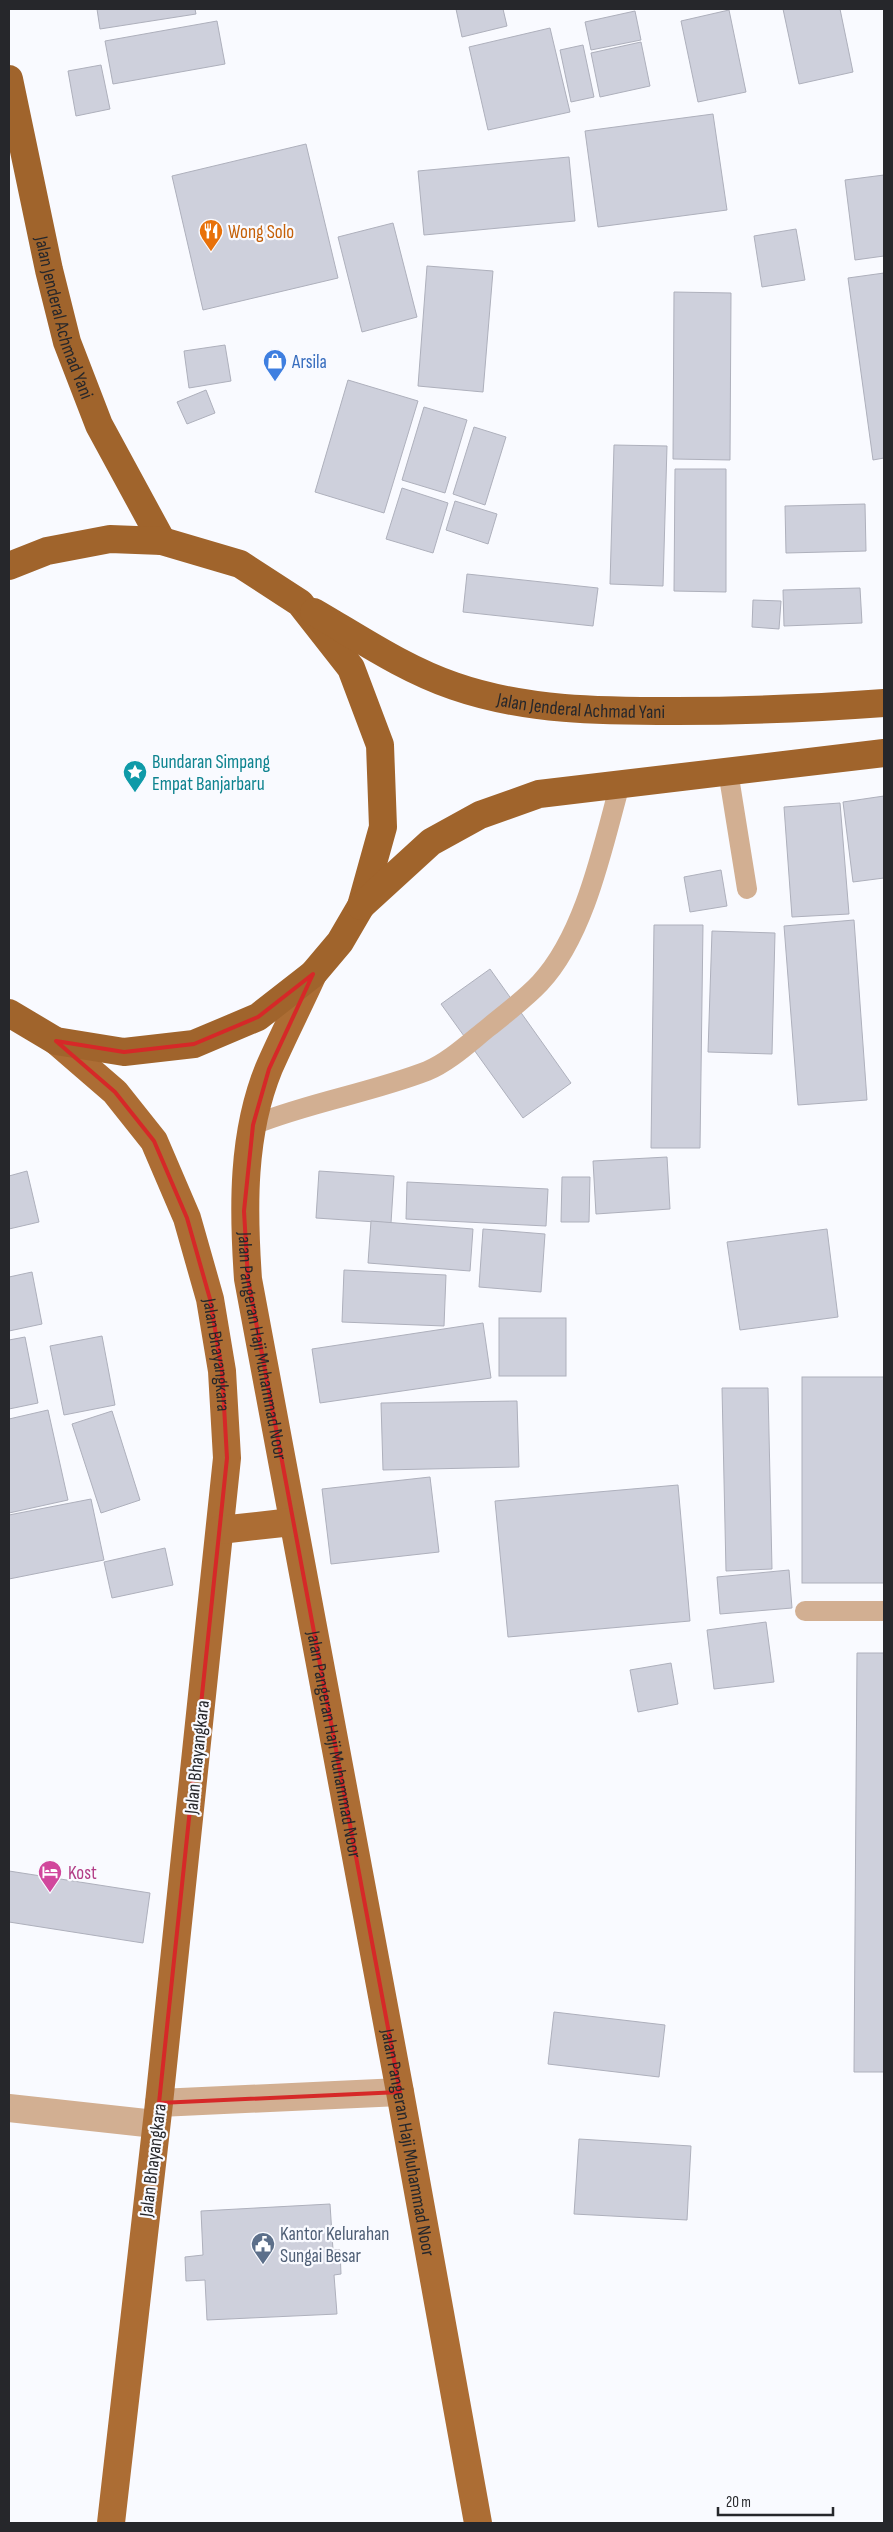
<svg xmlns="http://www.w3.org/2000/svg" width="893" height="2532" viewBox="0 0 893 2532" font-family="'Sofia Sans Condensed',sans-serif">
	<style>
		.building { fill: #ced0dc; stroke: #aeb0bc }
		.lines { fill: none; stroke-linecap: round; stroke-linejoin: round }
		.service { stroke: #d2af92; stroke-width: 20 }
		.minor { stroke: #d2af92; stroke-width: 28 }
		.primary { stroke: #ac6d34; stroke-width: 28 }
		.trunk { stroke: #a0642c; stroke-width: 28 }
		.marked { fill: none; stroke: #d62828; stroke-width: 4; stroke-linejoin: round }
		.labels { text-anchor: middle; stroke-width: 4.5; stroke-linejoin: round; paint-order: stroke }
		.food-label { font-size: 19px; fill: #c56008; stroke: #f9faff; text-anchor: start }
		.street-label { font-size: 19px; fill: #26272b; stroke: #f9faff }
		.shop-label { font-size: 19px; fill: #366cbe; stroke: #f9faff; text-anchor: start }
		.culture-label { font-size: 19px; fill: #0d838f; stroke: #f9faff; text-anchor: start }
		.hotel-label { font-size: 19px; fill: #b23c85; stroke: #f9faff; text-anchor: start }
		.service-label { font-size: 19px; fill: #4e5e75; stroke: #f9faff; text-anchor: start }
	</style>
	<rect width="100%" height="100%" fill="#f9faff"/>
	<g class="building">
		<polygon points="97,9 195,9 196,14 100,29"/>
		<polygon points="456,9 503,9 507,26 462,37"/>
		<polygon points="783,9 840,9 853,72 799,84"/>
		<polygon points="729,10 746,92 698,102 681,21"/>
		<polygon points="635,11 641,40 591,50 585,22"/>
		<polygon points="217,21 225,64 113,84 105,41"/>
		<polygon points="550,28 570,112 488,130 469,47"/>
		<polygon points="641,42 650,86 600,97 591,53"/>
		<polygon points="583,45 594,97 571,102 560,50"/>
		<polygon points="101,65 110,109 76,116 68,71"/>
		<polygon points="713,114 727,210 598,227 585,131"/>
		<polygon points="306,144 338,278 203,310 172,176"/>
		<polygon points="569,157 575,221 424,235 418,171"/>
		<polygon points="884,175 884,256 855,260 845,180"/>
		<polygon points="393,223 417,317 362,332 338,237"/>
		<polygon points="796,229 805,280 762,287 754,236"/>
		<polygon points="427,266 493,271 483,392 418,386"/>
		<polygon points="884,273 884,458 873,460 848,278"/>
		<polygon points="674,292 731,293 730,460 673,459"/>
		<polygon points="225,345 231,381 189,388 184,351"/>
		<polygon points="348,380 418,401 384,513 315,492"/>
		<polygon points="206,390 215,413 187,424 177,402"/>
		<polygon points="424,407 467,420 445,493 402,480"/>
		<polygon points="474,427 506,437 485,505 453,494"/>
		<polygon points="614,445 667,446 663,586 610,584"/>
		<polygon points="675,469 726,469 726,592 674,591"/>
		<polygon points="402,488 448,503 433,553 386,539"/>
		<polygon points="455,501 497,514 488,544 446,530"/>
		<polygon points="865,504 866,551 786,553 785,506"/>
		<polygon points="467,574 598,588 593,626 463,612"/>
		<polygon points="860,588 862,623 784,626 783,590"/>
		<polygon points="753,600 781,601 779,629 752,627"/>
		<polygon points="884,796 884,878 853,882 843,802"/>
		<polygon points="840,803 849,914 792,917 784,807"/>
		<polygon points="721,870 727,906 690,912 684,877"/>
		<polygon points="854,920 867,1100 798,1105 784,926"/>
		<polygon points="654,925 703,925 700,1148 651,1148"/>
		<polygon points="712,931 775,933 772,1054 708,1052"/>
		<polygon points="490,969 571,1083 523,1118 441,1004"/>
		<polygon points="667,1157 670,1209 596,1214 593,1161"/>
		<polygon points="27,1171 39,1222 9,1229 9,1176"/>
		<polygon points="319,1171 394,1176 391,1223 316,1218"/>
		<polygon points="562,1177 590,1177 589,1222 561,1222"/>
		<polygon points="407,1182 548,1189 546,1226 406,1219"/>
		<polygon points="371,1221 473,1229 470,1271 368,1263"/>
		<polygon points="483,1229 545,1234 541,1292 479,1287"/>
		<polygon points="827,1229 838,1317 740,1330 727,1242"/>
		<polygon points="344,1270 446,1275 444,1326 342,1322"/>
		<polygon points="32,1272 42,1324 9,1331 9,1277"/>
		<rect x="499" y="1318" width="67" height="58"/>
		<polygon points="483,1323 491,1378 320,1403 312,1349"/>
		<polygon points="102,1336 115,1405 64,1415 50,1346"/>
		<polygon points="25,1337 38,1403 9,1409 9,1340"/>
		<rect x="802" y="1377" width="82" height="206"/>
		<polygon points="722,1388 768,1388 772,1569 726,1571"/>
		<polygon points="517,1401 519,1467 383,1470 381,1403"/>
		<polygon points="48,1410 68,1500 9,1513 9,1419"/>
		<polygon points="112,1411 140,1500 101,1513 72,1424"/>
		<polygon points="430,1477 439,1552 331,1564 322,1489"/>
		<polygon points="678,1485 690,1621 508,1637 495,1501"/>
		<polygon points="91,1499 104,1560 9,1579 9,1515"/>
		<polygon points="165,1548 173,1585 112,1598 104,1562"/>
		<polygon points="789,1570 792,1608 720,1614 717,1577"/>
		<polygon points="766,1622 774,1682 714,1689 707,1630"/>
		<polygon points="857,1653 884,1653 884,2072 854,2072"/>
		<polygon points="671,1663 678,1704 638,1712 630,1670"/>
		<polygon points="9,1871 150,1893 143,1943 9,1922"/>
		<polygon points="554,2012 665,2025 659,2077 548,2064"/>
		<polygon points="579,2139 691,2146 687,2220 574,2214"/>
		<polygon points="330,2204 333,2250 340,2250 341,2274 334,2275 337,2314 207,2320 205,2280 186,2281 185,2257 203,2255 201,2211"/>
	</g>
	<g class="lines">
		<g class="service">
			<polyline points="728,771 747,889"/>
			<path d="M253,1125C310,1102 370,1093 427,1071C449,1062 470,1042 489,1027C506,1013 525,999 540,983C585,935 603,846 620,784"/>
			<polyline points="805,1611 884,1611"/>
		</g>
		<g class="minor">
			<polyline points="159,2103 400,2092"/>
			<polyline points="9,2108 155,2124"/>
		</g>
		<g class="primary">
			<path id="s1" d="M313,974C299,1005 283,1036 269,1068C242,1134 243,1208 248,1279L400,2092L478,2523"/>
			<path id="s2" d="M56,1041L115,1092L154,1141L187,1218L210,1299L222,1371L227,1458L159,2103L111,2523"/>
			<polyline points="220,1530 292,1522"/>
		</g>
		<g class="trunk">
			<path id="s3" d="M9,79L49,270L67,342L99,425L162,541"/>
			<polyline points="9,566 47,551 110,539 162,541 240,564 300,603 351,668 380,745 383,827 361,906 340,942 313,974 258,1017 194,1044 124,1052 56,1041 9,1013"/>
			<path id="s4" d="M314,612C359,638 404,669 454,686C526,711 601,711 676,711C746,711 815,708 884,703"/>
			<polyline points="361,906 431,842 480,815 539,794 884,753"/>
		</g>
	</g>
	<path class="marked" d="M313,974L269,1069L253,1125L244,1211L248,1279L400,2092L159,2103L227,1458L222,1371L210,1299L187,1218L154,1141L115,1092L56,1041L124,1052L194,1044L258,1017Z"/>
	<defs>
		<g id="restaurant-pin" transform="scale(1.25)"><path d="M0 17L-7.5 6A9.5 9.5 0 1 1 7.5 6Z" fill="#e8710a" stroke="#f9faff"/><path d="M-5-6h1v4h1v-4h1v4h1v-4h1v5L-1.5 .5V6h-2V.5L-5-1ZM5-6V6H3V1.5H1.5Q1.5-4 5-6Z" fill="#fff"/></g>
		<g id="shop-pin" transform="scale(1.25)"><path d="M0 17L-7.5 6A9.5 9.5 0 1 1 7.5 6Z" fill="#3f7fe0" stroke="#f9faff"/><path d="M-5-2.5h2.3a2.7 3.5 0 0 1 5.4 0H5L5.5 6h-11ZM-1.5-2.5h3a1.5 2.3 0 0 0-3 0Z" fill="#fff"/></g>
		<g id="sight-pin" transform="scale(1.25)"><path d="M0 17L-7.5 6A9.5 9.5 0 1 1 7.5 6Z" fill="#0f9aa8" stroke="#f9faff"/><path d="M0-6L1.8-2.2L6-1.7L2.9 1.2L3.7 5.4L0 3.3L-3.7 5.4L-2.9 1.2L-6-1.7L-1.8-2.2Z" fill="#fff"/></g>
		<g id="hotel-pin" transform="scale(1.25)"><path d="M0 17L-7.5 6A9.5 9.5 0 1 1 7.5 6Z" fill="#d1479c" stroke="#f9faff"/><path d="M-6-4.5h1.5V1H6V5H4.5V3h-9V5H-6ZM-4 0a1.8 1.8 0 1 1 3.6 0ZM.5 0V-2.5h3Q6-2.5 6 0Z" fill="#fff"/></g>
		<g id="civic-pin" transform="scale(1.25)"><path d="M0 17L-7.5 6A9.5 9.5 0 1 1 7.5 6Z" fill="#5c6f8a" stroke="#f9faff"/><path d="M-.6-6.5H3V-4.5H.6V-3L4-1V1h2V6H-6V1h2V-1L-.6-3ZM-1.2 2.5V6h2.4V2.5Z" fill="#fff"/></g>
	</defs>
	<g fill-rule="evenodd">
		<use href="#restaurant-pin" x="211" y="231"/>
		<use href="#shop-pin" x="275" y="361"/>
		<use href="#sight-pin" x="135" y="772"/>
		<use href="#hotel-pin" x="50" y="1872"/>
		<use href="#civic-pin" x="263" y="2244"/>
	</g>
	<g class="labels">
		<g class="food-label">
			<text x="228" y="238">Wong Solo</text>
		</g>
		<g class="street-label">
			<text dy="7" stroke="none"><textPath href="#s3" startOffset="245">Jalan Jenderal Achmad Yani</textPath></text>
			<text dy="7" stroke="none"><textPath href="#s4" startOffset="288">Jalan Jenderal Achmad Yani</textPath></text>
			<text dy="7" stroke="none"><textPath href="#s1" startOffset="386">Jalan Pangeran Haji Muhammad Noor</textPath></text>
			<text dy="7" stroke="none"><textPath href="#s2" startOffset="365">Jalan Bhayangkara</textPath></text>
			<text dy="7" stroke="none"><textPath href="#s1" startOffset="791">Jalan Pangeran Haji Muhammad Noor</textPath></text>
			<text transform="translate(196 1757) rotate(-84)" y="7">Jalan Bhayangkara</text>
			<text dy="7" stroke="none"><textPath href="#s1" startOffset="1196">Jalan Pangeran Haji Muhammad Noor</textPath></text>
			<text transform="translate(152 2160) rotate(-83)" y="7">Jalan Bhayangkara</text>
		</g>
		<g class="shop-label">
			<text x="292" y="368">Arsila</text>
		</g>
		<g class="culture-label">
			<text x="152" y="768">Bundaran Simpang<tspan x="152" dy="22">Empat Banjarbaru</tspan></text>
		</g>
		<g class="hotel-label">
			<text x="68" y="1879">Kost</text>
		</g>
		<g class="service-label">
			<text x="280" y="2240">Kantor Kelurahan<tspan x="280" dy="22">Sungai Besar</tspan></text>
		</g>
	</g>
	<rect width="893" height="2532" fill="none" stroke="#26272b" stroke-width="20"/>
	<path d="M718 2507v8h115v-8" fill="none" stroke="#26272b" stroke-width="2.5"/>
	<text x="726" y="2507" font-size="15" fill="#26272b" stroke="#f9faff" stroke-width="4" paint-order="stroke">20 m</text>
</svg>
